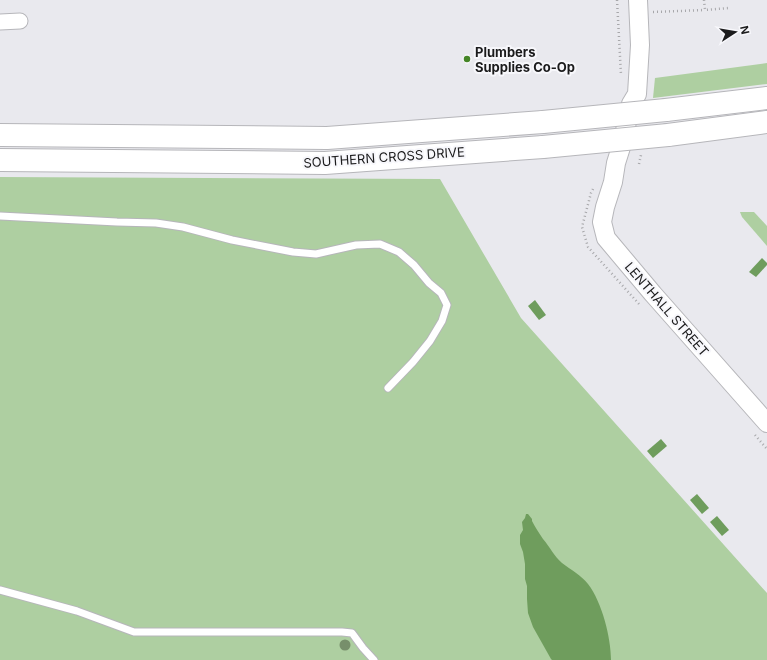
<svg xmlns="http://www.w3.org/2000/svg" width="767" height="660" viewBox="0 0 767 660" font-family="Inter,sans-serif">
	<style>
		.green { fill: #aecfa1 }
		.water { fill: #6f9d5d }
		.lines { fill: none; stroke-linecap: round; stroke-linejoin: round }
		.service-casing { stroke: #b6b6ba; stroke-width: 9 }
		.minor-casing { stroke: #b6b6ba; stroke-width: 17 }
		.tertiary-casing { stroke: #b6b6ba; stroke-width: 20 }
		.motorway-casing { stroke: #b6b6ba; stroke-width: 24 }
		.path { stroke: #a7a7aa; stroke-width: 2.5; stroke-dasharray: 1 3; stroke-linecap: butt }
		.service { stroke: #fff; stroke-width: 7 }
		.minor { stroke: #fff; stroke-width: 15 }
		.tertiary { stroke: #fff; stroke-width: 18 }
		.motorway { stroke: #fff; stroke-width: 22 }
		.motorway-bridge-casing { stroke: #b6b6ba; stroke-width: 24; stroke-linecap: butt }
		.motorway-bridge { stroke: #fff; stroke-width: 22 }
		.tree { fill: #778f6b }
		.poi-dot { fill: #458526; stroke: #f7f7fb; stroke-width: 1.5 }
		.labels { text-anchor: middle; stroke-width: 4; stroke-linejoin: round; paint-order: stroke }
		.poi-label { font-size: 13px; font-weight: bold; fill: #1b1b1c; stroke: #f7f7fb; text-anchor: start }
		.street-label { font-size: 13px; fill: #1b1b1c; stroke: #f7f7fb }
	</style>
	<rect width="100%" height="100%" fill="#e9e9ee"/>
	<g class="green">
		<polygon points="767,63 767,84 653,98 655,78"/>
		<polygon points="0,177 440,179 521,318 767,593 767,660 0,660"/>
		<polygon points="740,212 754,212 767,226 767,246 742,217"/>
	</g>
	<g class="water">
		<polygon points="762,258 767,263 767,265 756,277 749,272"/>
		<polygon points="535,300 546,315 539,320 528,306"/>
		<polygon points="661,439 667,446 653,458 647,451"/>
		<polygon points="697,494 709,508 702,514 690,500"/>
		<path d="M526,514H528L532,519V521C535,527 539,533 543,539C550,547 554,556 562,563C571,570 581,575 588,584C602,602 611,638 611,660H552L551,659L533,627L528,613L527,599V586L525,579V564L523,552L520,544V535L523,530L522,522L525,518Z"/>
		<polygon points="717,516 729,530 722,536 710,522"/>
	</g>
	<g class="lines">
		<g class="service-casing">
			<g id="service">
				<polyline points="0,216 117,222 156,223 183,227 232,240 293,252 316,254 356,245 380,244 399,252 414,265 429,283 441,293 447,305 442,321 430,341 413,362 388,388"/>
				<polyline points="0,590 77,611 134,632 342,632 352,633 363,648 374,660"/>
			</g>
		</g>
		<g class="minor-casing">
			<polyline id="minor" points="0,22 20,21"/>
		</g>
		<g class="tertiary-casing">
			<polyline id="tertiary" points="638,0 640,45 637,94 631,104 622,144 616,163 613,182 605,207 602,222 606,238 653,294 767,423"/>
		</g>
		<g class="motorway-casing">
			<g id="motorway">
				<polyline points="666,110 767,98"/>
				<polyline points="0,135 327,138 543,122"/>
				<polyline points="668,135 767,122"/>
				<polyline points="0,160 325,163 543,147"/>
			</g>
		</g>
		<g class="path">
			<polyline points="617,0 621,75"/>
			<polyline points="704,0 705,10 729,8"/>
			<polyline points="653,12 705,10"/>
			<polyline points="639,164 641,155"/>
			<polyline points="593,189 591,193 582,227 588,247 639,304"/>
			<polyline points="755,435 767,449"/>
		</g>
		<use href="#service" class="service"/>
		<use href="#minor" class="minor"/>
		<use href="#tertiary" class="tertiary"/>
		<use href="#motorway" class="motorway"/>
		<g class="motorway-bridge-casing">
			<g id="motorway-bridge">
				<polyline points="543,122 666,110"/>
				<polyline points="543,147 668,135"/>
			</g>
		</g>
		<use href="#motorway-bridge" class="motorway-bridge"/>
	</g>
	<circle class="tree" cx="345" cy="645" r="5.5"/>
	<circle class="poi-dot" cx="467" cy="59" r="4"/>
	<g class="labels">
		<g class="poi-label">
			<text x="475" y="57">Plumbers<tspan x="475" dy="15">Supplies Co-Op</tspan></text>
		</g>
		<g class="street-label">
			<text transform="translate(384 157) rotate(-4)" y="5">SOUTHERN CROSS DRIVE</text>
			<text transform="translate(667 309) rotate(49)" y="5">LENTHALL STREET</text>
		</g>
	</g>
	<g transform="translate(735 32) rotate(78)" stroke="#f7f7fb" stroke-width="3" paint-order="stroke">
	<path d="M0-3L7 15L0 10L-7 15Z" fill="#1b1b1c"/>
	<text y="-6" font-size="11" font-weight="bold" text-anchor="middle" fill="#1b1b1c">N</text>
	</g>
</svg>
